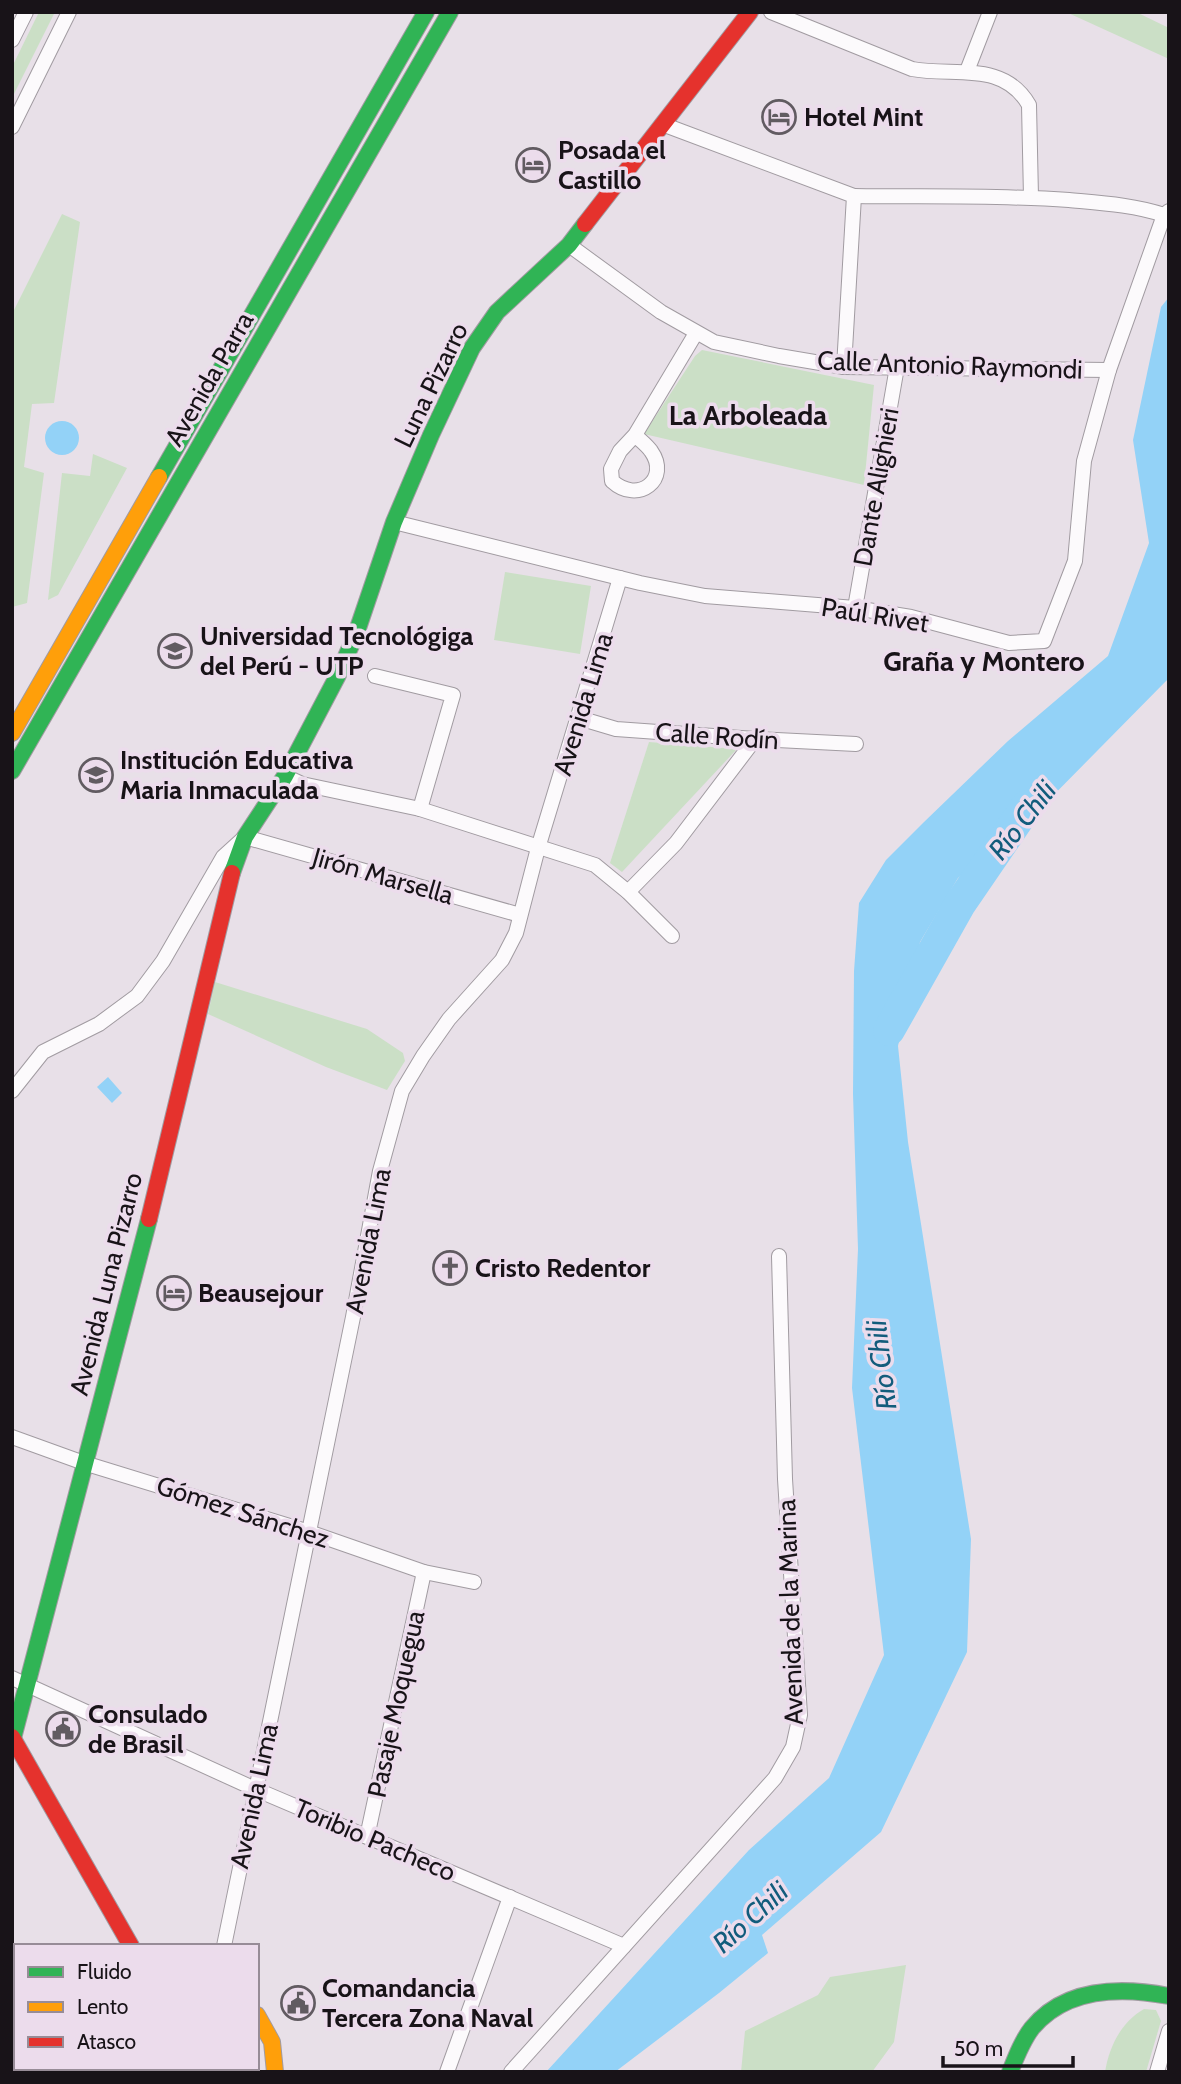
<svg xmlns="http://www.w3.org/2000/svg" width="1181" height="2084" viewBox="0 0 1181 2084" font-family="Cabin,sans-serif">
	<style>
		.green { fill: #cbdfc6 }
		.water { fill: #93d2f7 }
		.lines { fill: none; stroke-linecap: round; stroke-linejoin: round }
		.river { stroke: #93d2f7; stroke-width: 32 }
		.street-casing { stroke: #a19ba1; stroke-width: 16 }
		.fast-casing { stroke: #a19ba1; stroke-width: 18 }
		.slow-casing { stroke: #a19ba1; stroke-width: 18 }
		.jam-casing { stroke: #a19ba1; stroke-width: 18 }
		.street { stroke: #fcfafc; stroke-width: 14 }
		.fast { stroke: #30b455; stroke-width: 16 }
		.slow { stroke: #ff9f0a; stroke-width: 16 }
		.jam { stroke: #e5322d; stroke-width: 16 }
		.labels { text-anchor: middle; stroke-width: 7; stroke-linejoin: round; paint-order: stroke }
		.poi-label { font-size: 26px; font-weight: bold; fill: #181318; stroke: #ecdcec; text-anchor: start }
		.street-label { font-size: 26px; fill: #181318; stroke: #ecdcec }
		.neighbourhood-label { font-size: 28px; font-weight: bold; fill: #181318; stroke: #ecdcec }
		.water-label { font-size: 28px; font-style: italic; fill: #125c7c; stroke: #ecdcec }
	</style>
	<rect width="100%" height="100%" fill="#e8e0e8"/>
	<g class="green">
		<polygon points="39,12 55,12 12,98 12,67"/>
		<polygon points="1066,12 1136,12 1169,28 1169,59"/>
		<polygon points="62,214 80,222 54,403 32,404 24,467 44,473 27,603 12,607 12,314"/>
		<polygon points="702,350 874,385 864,485 644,434 695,356"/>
		<polygon points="93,454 127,468 58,595 48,600 62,473 90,476"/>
		<polygon points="505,572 591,586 580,654 494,640"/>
		<polygon points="649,742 737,749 622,872 610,863"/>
		<polygon points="215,982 367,1029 403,1053 405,1061 387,1090 326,1067 208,1014"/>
		<polygon points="906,1965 894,2042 872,2072 741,2072 745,2031 818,1995 830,1977"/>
		<path d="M1144,2009L1156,2010L1161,2021L1146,2072H1105C1109,2047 1121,2022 1144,2009Z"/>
		<polygon points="145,2068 255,2068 254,2072 146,2072"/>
	</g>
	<g class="water">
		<polygon points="1169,297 1169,678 1028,821 958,878 920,942 898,1046 908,1142 971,1539 967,1652 881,1832 762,1935 768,1953 719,1993 615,2072 546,2072 749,1850 829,1778 884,1655 852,1388 858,1249 853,1094 854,971 859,903 886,860 924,822 1008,741 1108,656 1149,543 1133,440 1161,307"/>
		<circle cx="62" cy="438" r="17"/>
		<polygon points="108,1077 122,1093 112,1103 97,1087"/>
	</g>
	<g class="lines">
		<polyline class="river" points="889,1030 960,904 1027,806"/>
		<g class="street-casing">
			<g id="street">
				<path d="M771,12L912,69C954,77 1003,60 1029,105L1031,197"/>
				<polyline points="12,40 26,12"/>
				<polyline points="967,71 990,12"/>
				<polyline points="662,124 854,196 844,367"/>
				<polyline points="12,127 69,12"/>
				<path d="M854,196C926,197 998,195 1069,200C1101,203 1134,205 1164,215"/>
				<polyline points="569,245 661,312 714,342 779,356 844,367 1109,370"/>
				<path d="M635,435C640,440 647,445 651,451C671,479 638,505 612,481L611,469L620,451L635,435L696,333"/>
				<polyline points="394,522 640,583 705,596 855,608 911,617 1009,643 1044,641 1075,561 1084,461 1109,370 1164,215 1169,211"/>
				<polyline points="855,608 897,367"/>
				<polyline points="375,676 453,695 420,809"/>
				<polyline points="579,718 616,729 755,739 856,744"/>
				<polyline points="285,776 302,784 420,809 595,865 628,892 672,936"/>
				<polyline points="628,892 676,843 755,739"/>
				<polyline points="12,1091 43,1052 99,1024 137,996 163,961 223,857 245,837 520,915"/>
				<polyline points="12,1437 84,1463 309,1532 424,1572 474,1582"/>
				<polyline points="12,1678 255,1789 624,1946"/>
				<polyline points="367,1837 424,1572"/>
				<polyline points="224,1946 353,1317 380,1171 402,1091 423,1056 449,1019 502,960 516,933 538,848 620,578"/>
				<polyline points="12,2009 16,2010"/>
				<polyline points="447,2072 510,1897"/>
				<polyline points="511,2072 775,1778 793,1747 800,1715 785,1479 779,1256"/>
				<polyline points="1157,2072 1169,2031"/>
			</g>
		</g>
		<g class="fast-casing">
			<g id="fast">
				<polyline points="159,477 426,12"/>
				<polyline points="12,771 450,12"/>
				<polyline points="232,873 245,837 285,776 337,677 356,634 394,522 431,435 472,348 497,312 569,245 585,224"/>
				<polyline points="12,1742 149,1219"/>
				<polyline points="126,2068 126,2072"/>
				<path d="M1010,2072C1016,2057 1022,2041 1032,2028C1066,1987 1122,1987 1169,1996"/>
			</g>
		</g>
		<g class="slow-casing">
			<g id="slow">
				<polyline points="12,733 159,477"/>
				<polyline points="257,2015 272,2042 275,2072"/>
			</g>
		</g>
		<g class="jam-casing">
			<g id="jam">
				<polyline points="585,224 750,12"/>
				<polyline points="149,1219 232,873"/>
				<polyline points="12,1737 131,1946"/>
			</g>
		</g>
		<use href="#street" class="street"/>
		<use href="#fast" class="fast"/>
		<use href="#slow" class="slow"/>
		<use href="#jam" class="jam"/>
	</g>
	<defs>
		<g id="hotel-ring" transform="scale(1.75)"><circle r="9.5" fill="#ecdcec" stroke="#615b61" stroke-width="1.5"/><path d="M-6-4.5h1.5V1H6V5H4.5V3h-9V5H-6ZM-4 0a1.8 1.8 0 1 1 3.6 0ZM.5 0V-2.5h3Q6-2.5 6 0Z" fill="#615b61"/></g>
		<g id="school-ring" transform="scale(1.75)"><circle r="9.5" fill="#ecdcec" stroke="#615b61" stroke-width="1.5"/><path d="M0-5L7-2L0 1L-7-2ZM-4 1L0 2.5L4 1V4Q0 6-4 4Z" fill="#615b61"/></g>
		<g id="church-ring" transform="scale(1.75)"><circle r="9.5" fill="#ecdcec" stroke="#615b61" stroke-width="1.5"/><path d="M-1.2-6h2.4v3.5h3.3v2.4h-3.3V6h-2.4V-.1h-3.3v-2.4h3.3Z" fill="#615b61"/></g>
		<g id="civic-ring" transform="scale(1.75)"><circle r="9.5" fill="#ecdcec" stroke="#615b61" stroke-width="1.5"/><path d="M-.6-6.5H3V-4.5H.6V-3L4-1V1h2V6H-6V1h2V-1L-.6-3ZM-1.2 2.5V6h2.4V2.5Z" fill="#615b61"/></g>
	</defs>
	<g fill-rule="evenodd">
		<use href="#hotel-ring" x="779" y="117"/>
		<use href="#hotel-ring" x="533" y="165"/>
		<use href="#school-ring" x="175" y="651"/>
		<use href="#school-ring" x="96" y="775"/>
		<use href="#church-ring" x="450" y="1268"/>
		<use href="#hotel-ring" x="174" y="1293"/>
		<use href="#civic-ring" x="63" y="1729"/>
		<use href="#civic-ring" x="298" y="2003"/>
	</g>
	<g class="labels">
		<g class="poi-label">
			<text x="804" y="126">Hotel Mint</text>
			<text x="558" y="159">Posada el<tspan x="558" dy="30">Castillo</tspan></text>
			<text x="200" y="645">Universidad Tecnológiga<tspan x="200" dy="30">del Perú - UTP</tspan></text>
			<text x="120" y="769">Institución Educativa<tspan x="120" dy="30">Maria Inmaculada</tspan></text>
			<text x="475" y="1277">Cristo Redentor</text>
			<text x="198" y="1302">Beausejour</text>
			<text x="88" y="1723">Consulado<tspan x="88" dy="30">de Brasil</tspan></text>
			<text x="322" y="1997">Comandancia<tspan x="322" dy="30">Tercera Zona Naval</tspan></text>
		</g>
		<g class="street-label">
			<text transform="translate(950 365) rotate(2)" y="9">Calle Antonio Raymondi</text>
			<text transform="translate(209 379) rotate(-60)" y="9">Avenida Parra</text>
			<text transform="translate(431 385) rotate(-64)" y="9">Luna Pizarro</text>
			<text transform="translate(876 487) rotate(-80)" y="9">Dante Alighieri</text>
			<text transform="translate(875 615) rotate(9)" y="9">Paúl Rivet</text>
			<text transform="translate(583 704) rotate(-73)" y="9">Avenida Lima</text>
			<text transform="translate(717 736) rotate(4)" y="9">Calle Rodín</text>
			<text transform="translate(383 876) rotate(16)" y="9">Jirón Marsella</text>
			<text transform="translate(368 1241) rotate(-79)" y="9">Avenida Lima</text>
			<text transform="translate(106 1284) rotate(-76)" y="9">Avenida Luna Pizarro</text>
			<text transform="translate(243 1512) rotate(18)" y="9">Gómez Sánchez</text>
			<text transform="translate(790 1612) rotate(-92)" y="9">Avenida de la Marina</text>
			<text transform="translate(396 1704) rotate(-78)" y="9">Pasaje Moquegua</text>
			<text transform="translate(254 1796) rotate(-78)" y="9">Avenida Lima</text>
			<text transform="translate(375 1840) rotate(23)" y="9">Toribio Pacheco</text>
		</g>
		<g class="neighbourhood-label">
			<text x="748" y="425">La Arboleada</text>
			<text x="984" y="671">Graña y Montero</text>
		</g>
		<g class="water-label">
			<text transform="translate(1022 820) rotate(-52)" y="10">Río Chili</text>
			<text transform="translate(881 1365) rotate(-97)" y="10">Río Chili</text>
			<text transform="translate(750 1917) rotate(-42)" y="10">Río Chili</text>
		</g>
	</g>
	<rect width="1181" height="2084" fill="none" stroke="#181318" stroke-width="28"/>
	<rect x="14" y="1944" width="245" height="126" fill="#ecdcec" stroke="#978c97" stroke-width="2"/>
	<rect x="28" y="1967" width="35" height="10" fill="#30b455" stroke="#978c97" stroke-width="2"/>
	<text x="77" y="1979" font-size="21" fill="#181318">Fluido</text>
	<rect x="28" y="2002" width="35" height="10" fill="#ff9f0a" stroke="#978c97" stroke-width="2"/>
	<text x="77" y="2014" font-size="21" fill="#181318">Lento</text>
	<rect x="28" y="2037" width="35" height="10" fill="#e5322d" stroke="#978c97" stroke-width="2"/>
	<text x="77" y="2049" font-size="21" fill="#181318">Atasco</text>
	<path d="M943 2056v10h130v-10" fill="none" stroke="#181318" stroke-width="3.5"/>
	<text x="954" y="2056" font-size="21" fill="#181318" stroke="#ecdcec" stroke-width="5" paint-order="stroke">50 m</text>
</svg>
